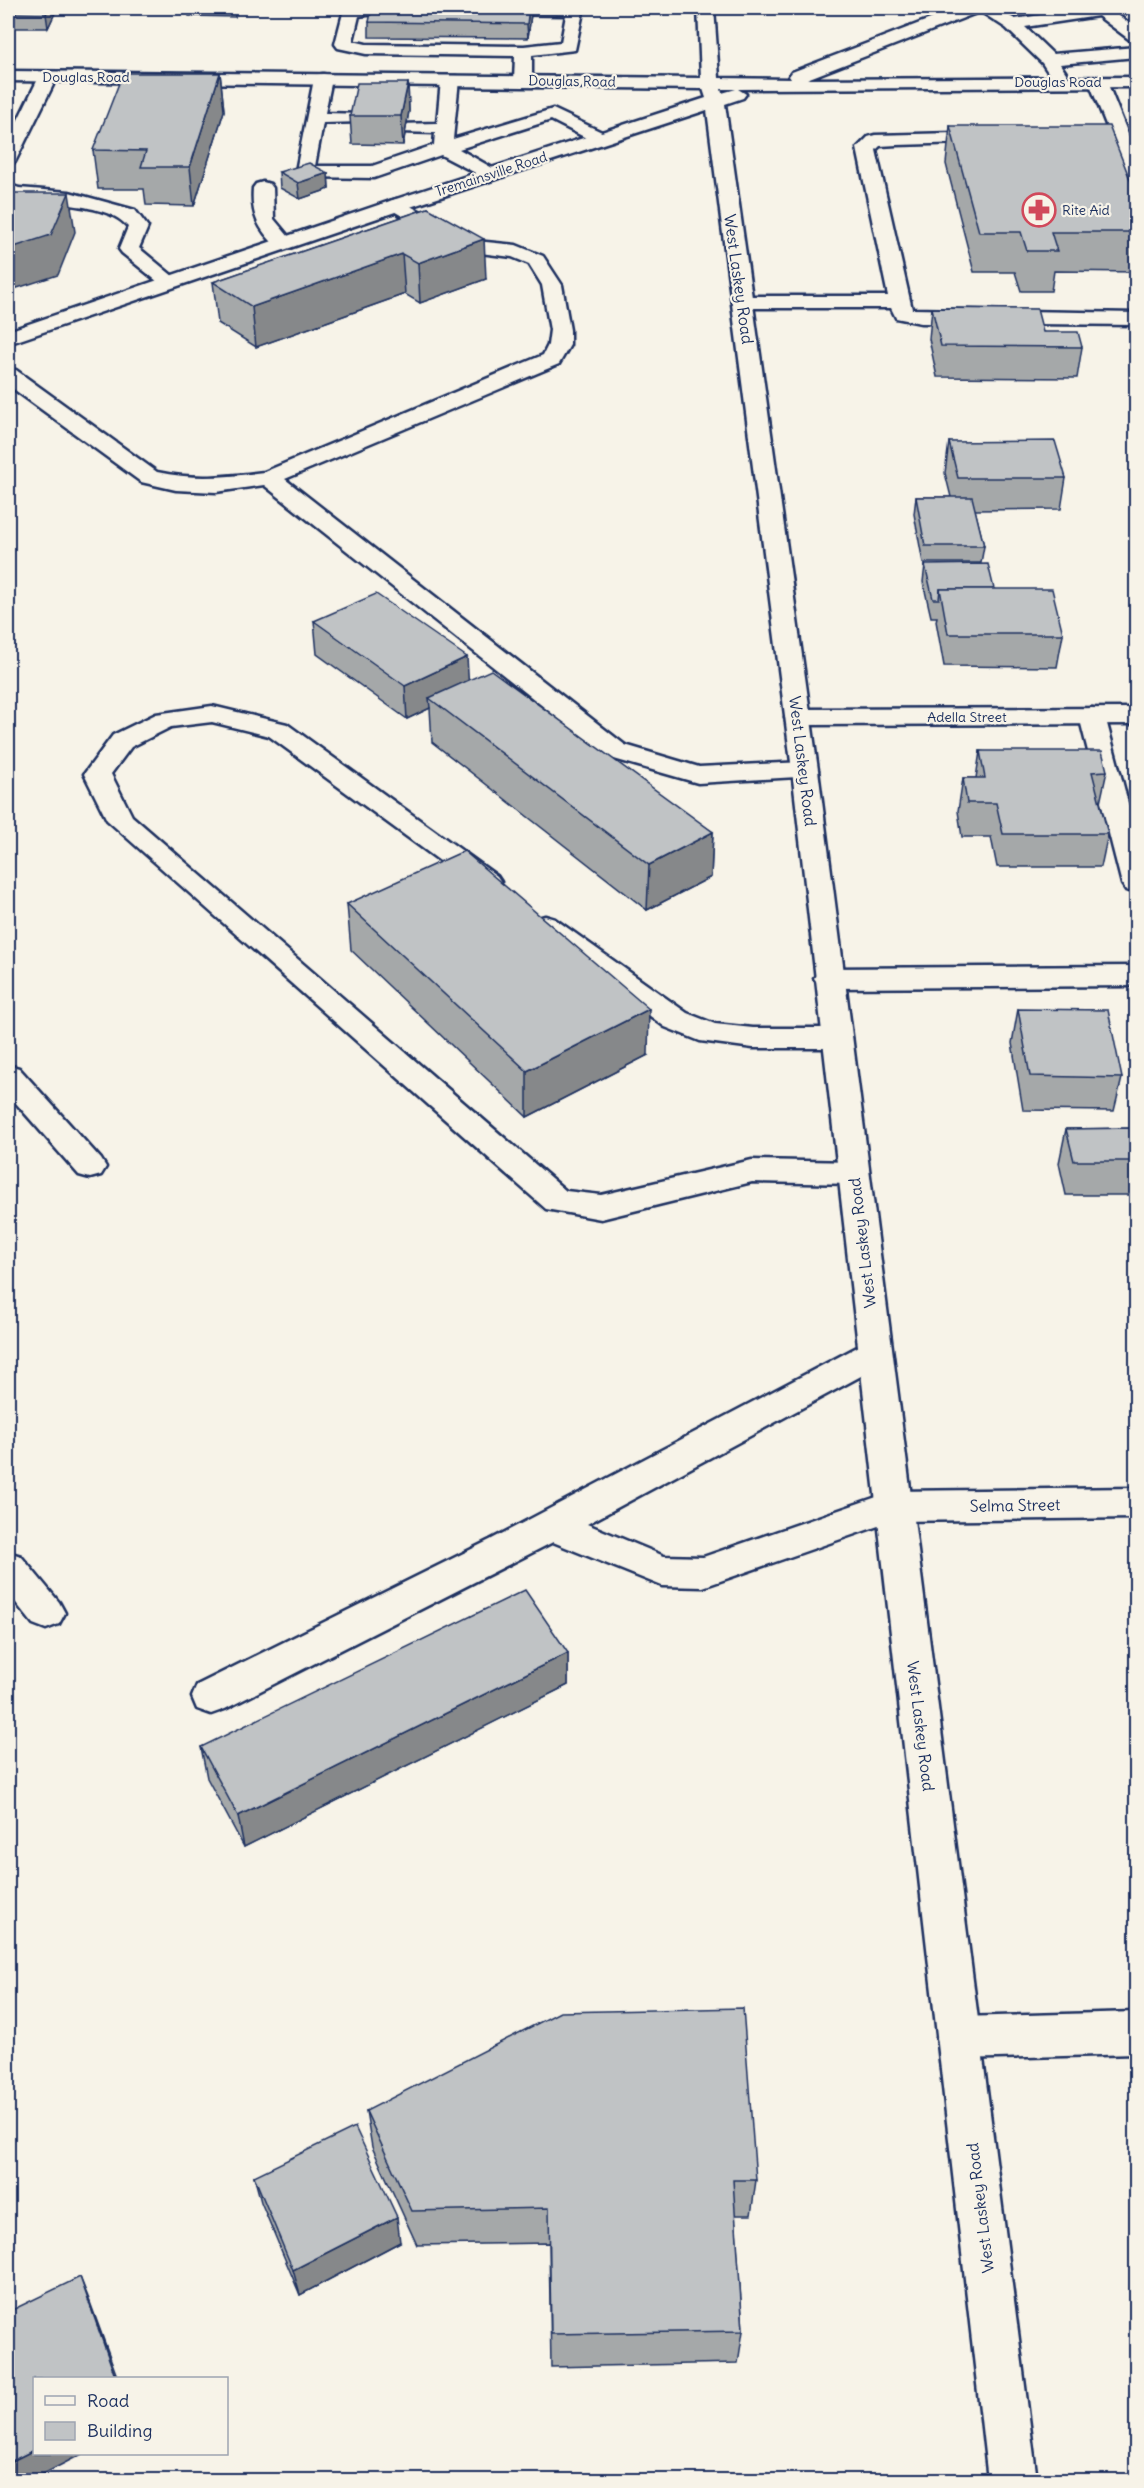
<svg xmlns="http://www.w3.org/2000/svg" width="1144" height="2488" viewBox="0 0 1144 2488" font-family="Delius,sans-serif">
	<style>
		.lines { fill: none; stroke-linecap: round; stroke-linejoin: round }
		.lane-casing { stroke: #1b2f5e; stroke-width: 5 }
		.street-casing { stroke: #1b2f5e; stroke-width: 5 }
		.secondary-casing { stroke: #1b2f5e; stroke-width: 5 }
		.lane { fill: #f7f3e8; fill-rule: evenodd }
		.street { fill: #f7f3e8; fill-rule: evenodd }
		.secondary { fill: #f7f3e8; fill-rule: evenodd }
		.wall { fill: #a5a8a9; stroke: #1b2f5e; stroke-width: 1.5 }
		.shaded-wall { fill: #86888a; stroke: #1b2f5e; stroke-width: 1.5 }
		.building { fill: #c0c3c5; stroke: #1b2f5e; stroke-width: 1.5 }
		.labels { text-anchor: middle; stroke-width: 4.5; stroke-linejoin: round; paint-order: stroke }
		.far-street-label { font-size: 14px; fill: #1b2f5e; stroke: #f7f3e8 }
		.far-poi-label { font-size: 14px; fill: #1b2f5e; stroke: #f7f3e8; text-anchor: start }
		.street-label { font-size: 16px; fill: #1b2f5e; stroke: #f7f3e8 }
	</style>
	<rect width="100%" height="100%" fill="#f7f3e8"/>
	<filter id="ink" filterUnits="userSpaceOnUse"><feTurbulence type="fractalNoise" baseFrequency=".0167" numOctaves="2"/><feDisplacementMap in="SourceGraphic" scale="12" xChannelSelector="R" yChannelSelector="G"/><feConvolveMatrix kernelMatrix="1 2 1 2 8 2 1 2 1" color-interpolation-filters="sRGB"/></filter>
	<g filter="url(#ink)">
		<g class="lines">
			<g class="lane-casing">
				<g id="lane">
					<path d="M353,8H424C417,16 373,13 359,16L353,41L366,44L524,46L561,42L566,15L486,14L480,13L479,8H586L583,12L575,50L532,55V81L529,85H517L514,81L515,56L366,54L338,48L335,44L343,13L345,9Z"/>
					<polygon points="975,8 994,8 1015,19 1085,8 1108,8 1136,28 1136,41 1130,40 1098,16 1025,27 1053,54 1136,47 1136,57 1060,64 1072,82 1069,86 1057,86 1042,63 1006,28"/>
					<polygon points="48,72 54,73 57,77 17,158 15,162 8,163 8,140 39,77 42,73"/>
					<polygon points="323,74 329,75 332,79 325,113 363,114 366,118 363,122 323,123 315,166 372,166 434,145 435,133 400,132 397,128 400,124 437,123 441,80 444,76 456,76 459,80 453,139 553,109 606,134 609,138 606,142 594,142 551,120 459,149 496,170 498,174 496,178 489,180 441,155 374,178 305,177 298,175 296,171 314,79 317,75"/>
					<polygon points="1098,77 1104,78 1107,82 1136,154 1136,182 1129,180 1127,176 1114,144 1069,144 1063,142 1060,138 1063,134 1069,132 1109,132 1089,82 1092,78"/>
					<polygon points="994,132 1000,134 1003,138 1000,142 897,145 880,146 876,150 912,309 1136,313 1136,325 921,323 896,318 891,308 742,308 735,306 732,302 735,298 742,296 888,296 857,148 868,137 875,135"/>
					<path d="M263,182L270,184L273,188L274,219L294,243L291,247H277C258,229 251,214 253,188L256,184Z"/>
					<path d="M8,184L19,188L69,192L135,210L148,227L139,248L180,282L177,286H163L122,253L119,249L128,227C108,201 40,205 9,197Z"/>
					<path d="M397,199L476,241L516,245L543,256L562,285L570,330V345L559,364L285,479L625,745L699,767L805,762L814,764L818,770L814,776L698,783L607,757L264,485L216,492L176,490L141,482L8,385V369L16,370L157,472C193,480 227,477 264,472L543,355L548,345L550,330L542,285L529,264L512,257L464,251L390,209L387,205L390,201Z"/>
					<polygon points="212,706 287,724 497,876 501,882 497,888 487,891 477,888 269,736 212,722 171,727 131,747 111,774 132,816 566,1191 601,1195 752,1160 853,1162 864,1165 869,1173 864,1181 853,1184 752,1182 601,1219 546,1209 107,820 84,774 113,735 156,714"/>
					<polygon points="1092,708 1101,710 1105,716 1136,833 1136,893 1126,890 1122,884 1079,716 1083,710"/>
					<polygon points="545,916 555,919 687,1013 715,1024 753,1028 837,1028 848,1031 852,1038 848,1045 837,1048 753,1048 700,1041 665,1027 535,931 531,925 535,919"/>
					<polygon points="1136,966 1136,986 829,988 819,985 814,978 819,971 829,968"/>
					<polygon points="8,1065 19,1068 101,1159 106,1167 101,1175 90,1178 79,1175 8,1094"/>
					<polygon points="875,1340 887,1344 892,1353 887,1362 587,1524 664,1556 703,1557 894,1491 907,1496 912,1506 907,1516 703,1587 662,1586 553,1542 225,1709 211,1714 197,1709 192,1697 197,1685 490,1540 863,1344"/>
					<polygon points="8,1552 21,1556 59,1602 65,1613 59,1624 46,1629 33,1624 8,1593"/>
					<polygon points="1136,2012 1136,2054 959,2059 944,2053 937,2038 944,2023 959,2017"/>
				</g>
			</g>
			<g class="street-casing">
				<g id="street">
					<polygon points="1136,708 1136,724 798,725 789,723 785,717 789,711 798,709"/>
					<polygon points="1136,1488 1136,1518 894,1521 881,1516 876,1506 881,1496 894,1491"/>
				</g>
			</g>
			<g class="secondary-casing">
				<path id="secondary" d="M698,8H714L719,78L791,79L789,76L792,72L959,8H981L979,12L807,79L1136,77V87L738,89L746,94L743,98L725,104L818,770L1037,2480H988L792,770L707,110L404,209L8,344V331L390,201L706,98L703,89L8,81V71L701,78ZM721,89H736L722,93Z"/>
			</g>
			<use href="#lane" class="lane"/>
			<use href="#street" class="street"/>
			<use href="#secondary" class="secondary"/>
		</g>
		<g class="wall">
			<polygon points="8,8 54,8 55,13 48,28 8,28"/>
			<polygon points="188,8 238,8 235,17 189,16"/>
			<polygon points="1126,8 1137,8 1137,16"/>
			<polygon points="531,14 528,38 369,37 369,22"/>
			<polygon points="220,73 224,111 194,206 146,205 144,189 98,189 93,150"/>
			<polygon points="408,83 409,111 403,145 352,144 350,116"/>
			<polygon points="950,126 1137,197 1137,272 1054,271 1051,291 1021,291 1015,272 974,272 946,164"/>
			<polygon points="279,172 328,173 329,189 300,199 280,188"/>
			<polygon points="428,208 486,279 420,303 405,294 256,347 218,323 213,282"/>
			<polygon points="932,308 1043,332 1082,347 1077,378 937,377 929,339"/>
			<polygon points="949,442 1066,478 1061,509 975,510 984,546 981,563 923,563 914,514 916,497 951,497 945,473"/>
			<polygon points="925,565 994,589 1063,634 1057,667 944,666 936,621 937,617 931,617 923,582"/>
			<polygon points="314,621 468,681 713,832 711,877 647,910 432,742 430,708 407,719 317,654"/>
			<polygon points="980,751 1107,771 1100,803 1108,834 1101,867 997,867 991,837 962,837 958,811 963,778 976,778"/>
			<polygon points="347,904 648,1055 527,1117 351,950"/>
			<polygon points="1018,1009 1122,1078 1114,1111 1023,1110 1012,1043"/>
			<polygon points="1137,1128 1137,1195 1066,1195 1059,1163 1066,1129"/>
			<polygon points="568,1653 568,1685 244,1847 207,1778 201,1747"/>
			<polygon points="366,2111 756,2180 751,2215 735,2215 743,2331 738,2363 551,2367 549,2243 417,2245 372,2147"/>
			<polygon points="254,2176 400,2242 300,2295 261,2202"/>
		</g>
		<g class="shaded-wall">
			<polygon points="49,8 54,8 55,13 48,28 46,14"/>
			<polygon points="234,8 238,8 235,17"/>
			<polygon points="529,8 531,8 531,14 528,38 527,24"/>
			<polygon points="220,73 224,111 194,206 190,167"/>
			<polygon points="408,83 409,111 403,145 401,116"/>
			<polygon points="328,173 329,189 300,199 298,183"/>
			<polygon points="69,193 75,232 58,275 8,291 8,249"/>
			<polygon points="484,239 486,279 420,303 418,263"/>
			<polygon points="402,254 405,294 256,347 252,307"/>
			<polygon points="467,657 469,690 429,698 430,708 407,719 405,686"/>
			<polygon points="713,832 711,877 647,910 649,865"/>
			<polygon points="649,1009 648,1055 527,1117 527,1071"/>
			<polygon points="568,1653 568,1685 244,1847 238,1816"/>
			<polygon points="397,2217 400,2242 300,2295 293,2270"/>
			<polygon points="80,2277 90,2302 118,2379 116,2379"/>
			<polygon points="34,2450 34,2454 82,2454 30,2481 8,2481 8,2463"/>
		</g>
		<g class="building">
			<polygon points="8,8 49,8 46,14 8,13"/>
			<polygon points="372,8 529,8 527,24 369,22"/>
			<polygon points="123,73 220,73 190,167 141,167 146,151 93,150"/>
			<polygon points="357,83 408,83 401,116 350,116"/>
			<polygon points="950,126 1109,126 1137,197 1137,232 1051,232 1057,251 1027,251 1021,232 979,232"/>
			<polygon points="309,163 328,173 298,183 279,172"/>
			<polygon points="8,193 69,193 51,235 8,249"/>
			<polygon points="428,208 484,239 418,263 402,254 252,307 213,282"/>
			<polygon points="932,308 1037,309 1043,332 1078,332 1082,347 941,346"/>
			<polygon points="1055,441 1066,478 958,478 949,442"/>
			<polygon points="916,497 972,497 984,546 925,546"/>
			<polygon points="988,564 994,589 940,589 939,599 933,599 925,565"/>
			<polygon points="940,589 1052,589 1063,634 948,634"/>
			<polygon points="376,594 467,657 405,686 314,621"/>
			<polygon points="491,670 713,832 649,865 429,698"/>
			<polygon points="980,751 1102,751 1107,771 1092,772 1108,834 1003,834 996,803 967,803 963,778 985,778"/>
			<polygon points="464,851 649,1009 527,1071 347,904"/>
			<polygon points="1018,1009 1108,1010 1122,1078 1030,1076"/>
			<polygon points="1137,1128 1137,1161 1074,1161 1066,1129"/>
			<polygon points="525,1590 568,1653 238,1816 201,1747"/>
			<polygon points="743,2008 756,2180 733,2180 743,2331 551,2334 549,2208 412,2211 366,2111 560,2012"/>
			<polygon points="355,2127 397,2217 293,2270 254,2176"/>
			<polygon points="80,2277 116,2379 34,2379 34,2450 8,2463 8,2312"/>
		</g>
	</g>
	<defs>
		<g id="pharmacy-ring" transform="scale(1.725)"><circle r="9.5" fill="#f7f3e8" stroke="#d1495b" stroke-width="1.5"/><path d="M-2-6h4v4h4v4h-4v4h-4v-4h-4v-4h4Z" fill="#d1495b"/></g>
	</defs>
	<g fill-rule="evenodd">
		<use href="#pharmacy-ring" x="1039" y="210"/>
	</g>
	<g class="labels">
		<g class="far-street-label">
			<text x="86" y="82">Douglas Road</text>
			<text transform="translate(572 81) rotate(1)" y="5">Douglas Road</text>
			<text x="1058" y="87">Douglas Road</text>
			<text transform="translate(491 174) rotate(-18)" y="5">Tremainsville Road</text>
			<text x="967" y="722">Adella Street</text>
		</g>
		<g class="far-poi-label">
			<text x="1062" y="215">Rite Aid</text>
		</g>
		<g class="street-label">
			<text transform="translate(739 279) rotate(82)" y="6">West Laskey Road</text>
			<text transform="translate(803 761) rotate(83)" y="6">West Laskey Road</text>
			<text transform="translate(862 1243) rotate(-97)" y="6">West Laskey Road</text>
			<text transform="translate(1015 1505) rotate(-1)" y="6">Selma Street</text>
			<text transform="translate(921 1726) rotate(83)" y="6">West Laskey Road</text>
			<text transform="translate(980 2208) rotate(-97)" y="6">West Laskey Road</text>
		</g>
	</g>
	<rect width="1144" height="2488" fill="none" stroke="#f7f3e8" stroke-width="30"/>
	<rect x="15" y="15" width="1114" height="2458" fill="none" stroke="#1b2f5e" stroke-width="2" filter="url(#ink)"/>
	<rect x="33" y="2377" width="195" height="78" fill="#f7f3e8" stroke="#9fa5b1" stroke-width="1.5"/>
	<rect x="45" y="2396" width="30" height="9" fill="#f7f3e8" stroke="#9fa5b1" stroke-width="1.5"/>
	<text x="87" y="2407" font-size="18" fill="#1b2f5e">Road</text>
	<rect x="45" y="2422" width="30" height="18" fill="#c0c3c5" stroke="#9fa5b1" stroke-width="1.5"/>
	<text x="87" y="2437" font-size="18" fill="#1b2f5e">Building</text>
</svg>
